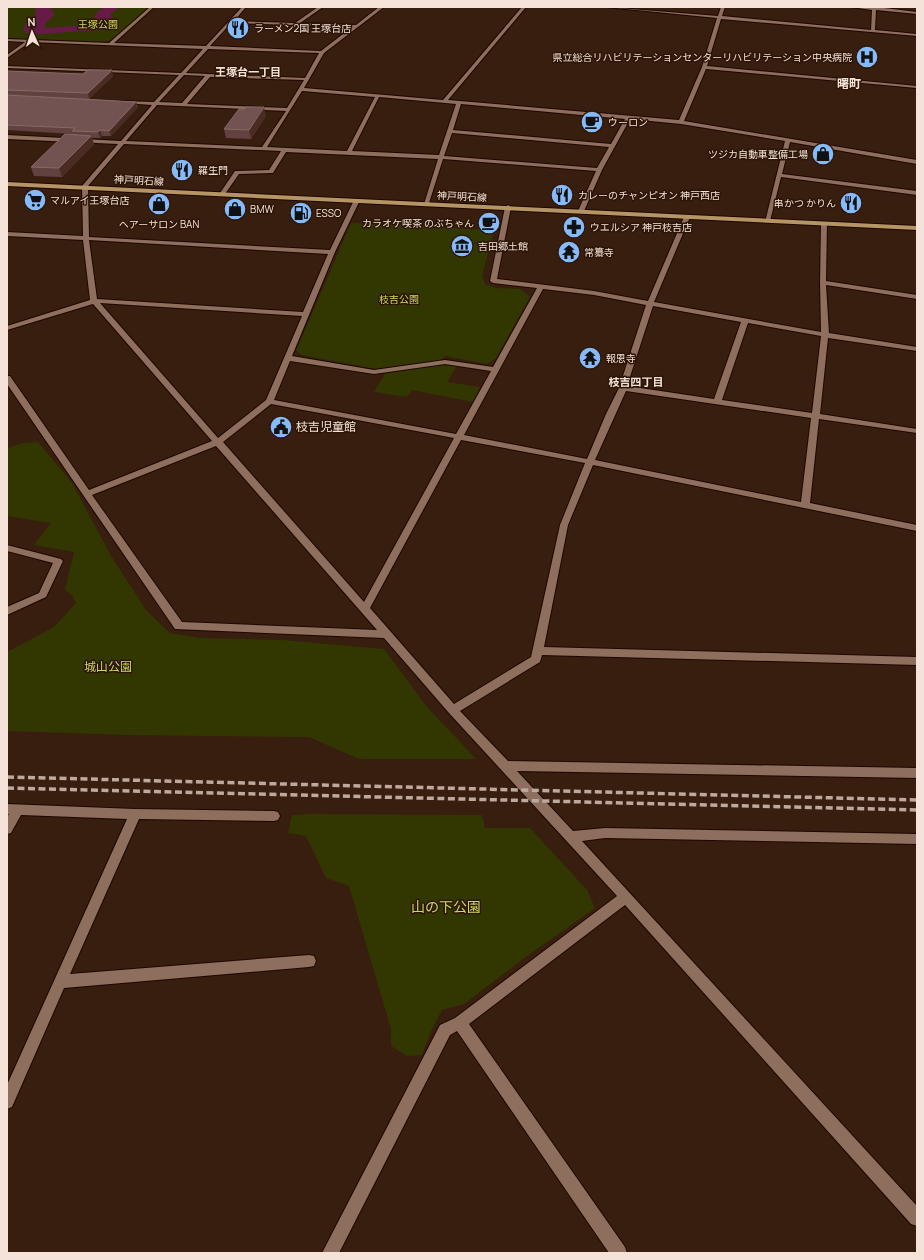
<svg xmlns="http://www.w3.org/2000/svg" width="924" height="1260" viewBox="0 0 924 1260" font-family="Manrope,'Noto Sans JP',sans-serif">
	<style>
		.green { fill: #323702 }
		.water { fill: #661a46 }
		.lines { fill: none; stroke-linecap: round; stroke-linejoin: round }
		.minor-casing { stroke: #1e0700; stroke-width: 2 }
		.major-casing { stroke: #1e0700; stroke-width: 2 }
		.minor { fill: #8e6e5c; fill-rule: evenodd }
		.major { fill: #b69565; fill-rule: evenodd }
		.rail { stroke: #bda99d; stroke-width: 3.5; stroke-dasharray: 7 3.5; stroke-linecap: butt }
		.wall { fill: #624240 }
		.shaded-wall { fill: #4b2c25 }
		.building { fill: #725351; stroke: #866a66 }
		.labels { text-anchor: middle; stroke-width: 3; stroke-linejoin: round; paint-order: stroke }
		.far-park-label { font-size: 10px; fill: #cbda5f; stroke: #2d1505 }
		.far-poi-label { font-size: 10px; fill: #f5e3d9; stroke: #2d1505; text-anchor: start }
		.far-street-label { font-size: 10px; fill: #f5e3d9; stroke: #2d1505 }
		.far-neighbourhood-label { font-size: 11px; font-weight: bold; fill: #f5e3d9; stroke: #2d1505 }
		.far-quarter-label { font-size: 12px; font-weight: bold; fill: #f5e3d9; stroke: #2d1505 }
		.poi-label { font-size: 12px; fill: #f5e3d9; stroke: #2d1505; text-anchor: start }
		.park-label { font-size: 12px; fill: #cbda5f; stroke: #2d1505 }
		.near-park-label { font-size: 14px; fill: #cbda5f; stroke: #2d1505 }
	</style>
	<rect width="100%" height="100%" fill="#381e0e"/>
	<g class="green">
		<polygon points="7,7 149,7 111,40 103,42 7,38"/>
		<polygon points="351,223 494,230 482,276 485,284 496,288 520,289 530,297 496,358 487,364 445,356 439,363 457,366 447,382 480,387 473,402 412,390 407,397 374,392 387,371 302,355 296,351"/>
		<polygon points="38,442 72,483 111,556 146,610 170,633 199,638 282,640 384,649 427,707 476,759 359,759 309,737 128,735 7,731 7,652 54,627 76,603 72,595 65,590 74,552 34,545 51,523 7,516 7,448 23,443"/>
		<polygon points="309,814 482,815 485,828 530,828 587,890 595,908 523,959 464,1004 442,1010 431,1031 422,1055 407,1056 391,1046 391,1029 349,886 326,878 306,836 288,833 292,815"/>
	</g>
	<path class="water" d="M37,7H51V10L55,14L45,24V28L91,25L97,23L94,18C98,6 108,7 119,7L110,15L115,21V28L112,29L42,34L25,33C21,23 31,22 36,16L35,10Z"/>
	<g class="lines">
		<g class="minor-casing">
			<g id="minor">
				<path d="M150,7H154L114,43L206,46L242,7H246L234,21L295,23L318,7H323L300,23L356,25L379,7H384L324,53L304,88L443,100L522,7H526L448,100L679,120L702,67L717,18L606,7L718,16L721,7H725L722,16L871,30L872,10L851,7H876L917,12V14L876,10L875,30L917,34V36L721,19L707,66L917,86V88L706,69L684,121L917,160V164L790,142L782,174L917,191V195L781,177L770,221L765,222L785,141L681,124L630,119L602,170L584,211L581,213L578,211L596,171L443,159L429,203L424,204L438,159L286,152L273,173L239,174L225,194L223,195L220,193L235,171L269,170L281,151L124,144L88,186L89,237L330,250L354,200L359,199L360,200L335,252L292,356L374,370L445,360L493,367L537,288L493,283L490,281L505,207L508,205L511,207L497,279L594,291L648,301L684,217L687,215L690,217L654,302L821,332L820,282L821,224L824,222L827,224L826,281L917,295V299L826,285L829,333L917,347V351L828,338L820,414L917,429V433L819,419L810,503L917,525V531L593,465L568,525L544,647L917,657V665L542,655L540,662L460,711L508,761L917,768V778L517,771L573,831L605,828L917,834V844L605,838L582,841L917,1206V1226L911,1224L625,905L469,1024L625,1247L627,1253H609L457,1031L450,1035L339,1253H322L440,1025L455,1018L617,896L449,713L384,638L175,629L7,384V376H10L89,490L212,441L93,304L7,330V326L90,300L83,240L7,236V232L83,236L82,186L118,144L7,139V135L121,141L152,105L123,103L121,101L154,102L179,75L7,68V66L181,73L203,49L30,42L7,58V55L25,42L7,41V39L109,43ZM231,23L352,27L321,51L210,46ZM208,49L319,53L305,78L186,73ZM184,75L205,76L182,103L159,102ZM210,77L304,80L287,108L187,104ZM302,91L375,97L347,151L267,147ZM379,97L456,104L439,155L352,151ZM461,104L625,119L611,144L453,130ZM157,105L286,111L262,147L126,141ZM452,133L609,147L597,168L444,156ZM89,240L328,254L303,312L97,299ZM543,289L594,295L646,305L619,388L606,414L587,459L464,435ZM100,303L302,316L266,400L218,438ZM653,306L741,322L714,399L627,386ZM748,323L821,336L812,413L722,400ZM290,361L374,374L445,364L491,371L456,434L274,400ZM626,391L811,418L801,502L595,460ZM271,404L454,438L364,602L223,442ZM461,440L585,463L560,525L531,657L454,704L370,608ZM216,446L377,630L182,622L92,495Z"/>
				<polygon points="7,545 61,559 63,561 46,597 7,615 7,607 39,593 53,563 7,551"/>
				<polygon points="7,804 135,809 274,811 278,812 280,816 278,820 274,821 139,819 70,974 309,955 314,956 316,961 314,966 309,967 64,988 12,1107 7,1109 7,1085 127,819 21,815 11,833 7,834 7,817 9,814 7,814"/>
			</g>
		</g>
		<g class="major-casing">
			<polygon id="major" points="7,182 917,226 917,230 7,186"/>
		</g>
		<use href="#minor" class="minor"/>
		<use href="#major" class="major"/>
		<g class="rail">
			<polyline points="7,777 917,800"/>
			<polyline points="7,788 917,810"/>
		</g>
	</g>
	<g class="wall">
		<polygon points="7,71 113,76 89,99 136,102 138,107 111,136 102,136 100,138 92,138 94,144 62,177 34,176 31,167 73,135 73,134 7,130"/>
		<polygon points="266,116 251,139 226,138 224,129"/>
	</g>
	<g class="shaded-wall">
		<polygon points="112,70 113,76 89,99 88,93"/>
		<polygon points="136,102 138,107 111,136 109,131"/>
		<polygon points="264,107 266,116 251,139 249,130"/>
		<polygon points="100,130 102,136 100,138 98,132"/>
		<polygon points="91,136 94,144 62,177 59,168"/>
	</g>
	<g class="building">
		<polygon points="88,70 112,70 88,93 7,90 7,71 83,74"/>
		<polygon points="7,95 136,102 109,131 100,130 98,132 72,131 75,128 7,125"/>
		<polygon points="246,107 264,107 249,130 224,129 239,109 244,109"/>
		<polygon points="65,134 91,136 59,168 31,167"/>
	</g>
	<defs>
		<g id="restaurant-disc" transform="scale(1.15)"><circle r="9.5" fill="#86bbfb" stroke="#2d1505"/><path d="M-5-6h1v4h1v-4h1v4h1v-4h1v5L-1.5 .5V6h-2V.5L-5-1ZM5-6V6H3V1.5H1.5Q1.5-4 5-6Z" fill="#111"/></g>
		<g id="hospital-disc" transform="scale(1.15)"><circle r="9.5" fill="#86bbfb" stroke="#2d1505"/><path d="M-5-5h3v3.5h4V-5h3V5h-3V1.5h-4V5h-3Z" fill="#111"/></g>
		<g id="cafe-disc" transform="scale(1.15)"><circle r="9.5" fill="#86bbfb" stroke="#2d1505"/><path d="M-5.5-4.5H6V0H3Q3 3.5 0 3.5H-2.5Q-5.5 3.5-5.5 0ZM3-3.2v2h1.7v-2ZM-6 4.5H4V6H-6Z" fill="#111"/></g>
		<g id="shop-disc" transform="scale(1.15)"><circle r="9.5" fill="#86bbfb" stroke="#2d1505"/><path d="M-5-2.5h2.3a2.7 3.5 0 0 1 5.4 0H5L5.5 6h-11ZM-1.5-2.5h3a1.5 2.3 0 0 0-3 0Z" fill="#111"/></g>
		<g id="supermarket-disc" transform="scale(1.15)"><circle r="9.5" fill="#86bbfb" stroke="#2d1505"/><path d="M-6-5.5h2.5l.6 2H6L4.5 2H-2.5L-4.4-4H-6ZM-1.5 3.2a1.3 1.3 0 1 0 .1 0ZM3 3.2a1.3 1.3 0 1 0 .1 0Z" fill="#111"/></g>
		<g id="fuel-disc" transform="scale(1.15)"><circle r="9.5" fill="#86bbfb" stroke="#2d1505"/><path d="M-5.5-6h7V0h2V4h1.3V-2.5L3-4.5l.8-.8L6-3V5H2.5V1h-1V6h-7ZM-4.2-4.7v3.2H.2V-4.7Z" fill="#111"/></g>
		<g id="pharmacy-disc" transform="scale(1.15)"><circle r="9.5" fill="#86bbfb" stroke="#2d1505"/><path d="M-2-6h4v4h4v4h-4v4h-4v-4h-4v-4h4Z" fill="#111"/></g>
		<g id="museum-disc" transform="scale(1.15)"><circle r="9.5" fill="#86bbfb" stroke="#2d1505"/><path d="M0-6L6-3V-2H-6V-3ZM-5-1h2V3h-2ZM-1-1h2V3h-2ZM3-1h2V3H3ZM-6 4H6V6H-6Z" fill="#111"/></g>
		<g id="temple-disc" transform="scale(1.15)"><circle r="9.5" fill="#86bbfb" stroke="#2d1505"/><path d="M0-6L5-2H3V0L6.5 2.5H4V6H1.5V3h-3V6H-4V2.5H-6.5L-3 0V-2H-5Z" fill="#111"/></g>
		<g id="civic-disc" transform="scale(1.15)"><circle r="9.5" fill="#86bbfb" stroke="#2d1505"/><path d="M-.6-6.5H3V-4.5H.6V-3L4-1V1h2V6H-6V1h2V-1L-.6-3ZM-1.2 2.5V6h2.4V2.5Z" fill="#111"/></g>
	</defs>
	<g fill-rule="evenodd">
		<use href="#restaurant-disc" x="238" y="28"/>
		<use href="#hospital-disc" x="867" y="57"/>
		<use href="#cafe-disc" x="592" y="122"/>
		<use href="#shop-disc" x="823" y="154"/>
		<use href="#restaurant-disc" x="182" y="170"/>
		<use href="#restaurant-disc" x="562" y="195"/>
		<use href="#supermarket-disc" x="35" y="200"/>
		<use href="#restaurant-disc" x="851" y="203"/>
		<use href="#shop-disc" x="159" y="204"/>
		<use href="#shop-disc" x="235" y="209"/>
		<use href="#fuel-disc" x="301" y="213"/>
		<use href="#cafe-disc" x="489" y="223"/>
		<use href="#pharmacy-disc" x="574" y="227"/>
		<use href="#museum-disc" x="462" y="246"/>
		<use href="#temple-disc" x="569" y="252"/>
		<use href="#temple-disc" x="590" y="358"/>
		<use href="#civic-disc" x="281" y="427"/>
	</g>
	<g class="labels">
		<g class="far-park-label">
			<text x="98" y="28">王塚公園</text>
			<text x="399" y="303">枝吉公園</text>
		</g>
		<g class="far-poi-label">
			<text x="254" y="32">ラーメン2国 王塚台店</text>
			<text x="852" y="61" text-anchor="end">県立総合リハビリテーションセンターリハビリテーション中央病院</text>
			<text x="608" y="126">ウーロン</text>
			<text x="808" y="158" text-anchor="end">ツジカ自動車整備工場</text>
			<text x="198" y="174">羅生門</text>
			<text x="578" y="199">カレーのチャンピオン 神戸西店</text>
			<text x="50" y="204">マルアイ王塚台店</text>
			<text x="836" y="207" text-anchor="end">串かつ かりん</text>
			<text x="250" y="213">BMW</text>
			<text x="316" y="217">ESSO</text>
			<text x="474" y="227" text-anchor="end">カラオケ喫茶 のぶちゃん</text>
			<text x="159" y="228" text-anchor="middle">ヘアーサロン BAN</text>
			<text x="590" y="231">ウエルシア 神戸枝吉店</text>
			<text x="478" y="250">吉田郷土館</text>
			<text x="584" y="256">常纂寺</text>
			<text x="606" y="362">報恩寺</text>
		</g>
		<g class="far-street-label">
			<text transform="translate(139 180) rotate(3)" y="4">神戸明石線</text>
			<text transform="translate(462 196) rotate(3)" y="4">神戸明石線</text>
		</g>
		<g class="far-neighbourhood-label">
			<text x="248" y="76">王塚台一丁目</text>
			<text x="636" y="386">枝吉四丁目</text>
		</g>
		<g class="far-quarter-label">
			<text x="849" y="88">曙町</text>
		</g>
		<g class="poi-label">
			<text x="296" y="431">枝吉児童館</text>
		</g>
		<g class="park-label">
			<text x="108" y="671">城山公園</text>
		</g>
		<g class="near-park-label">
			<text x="446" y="912">山の下公園</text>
		</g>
	</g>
	<rect width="924" height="1260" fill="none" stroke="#f5e3d9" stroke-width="16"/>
	<g transform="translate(32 32) rotate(357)" stroke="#2d1505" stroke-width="3" paint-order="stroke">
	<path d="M0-3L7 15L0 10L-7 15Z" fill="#f5e3d9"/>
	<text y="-6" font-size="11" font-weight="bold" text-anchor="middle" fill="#f5e3d9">N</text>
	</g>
</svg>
